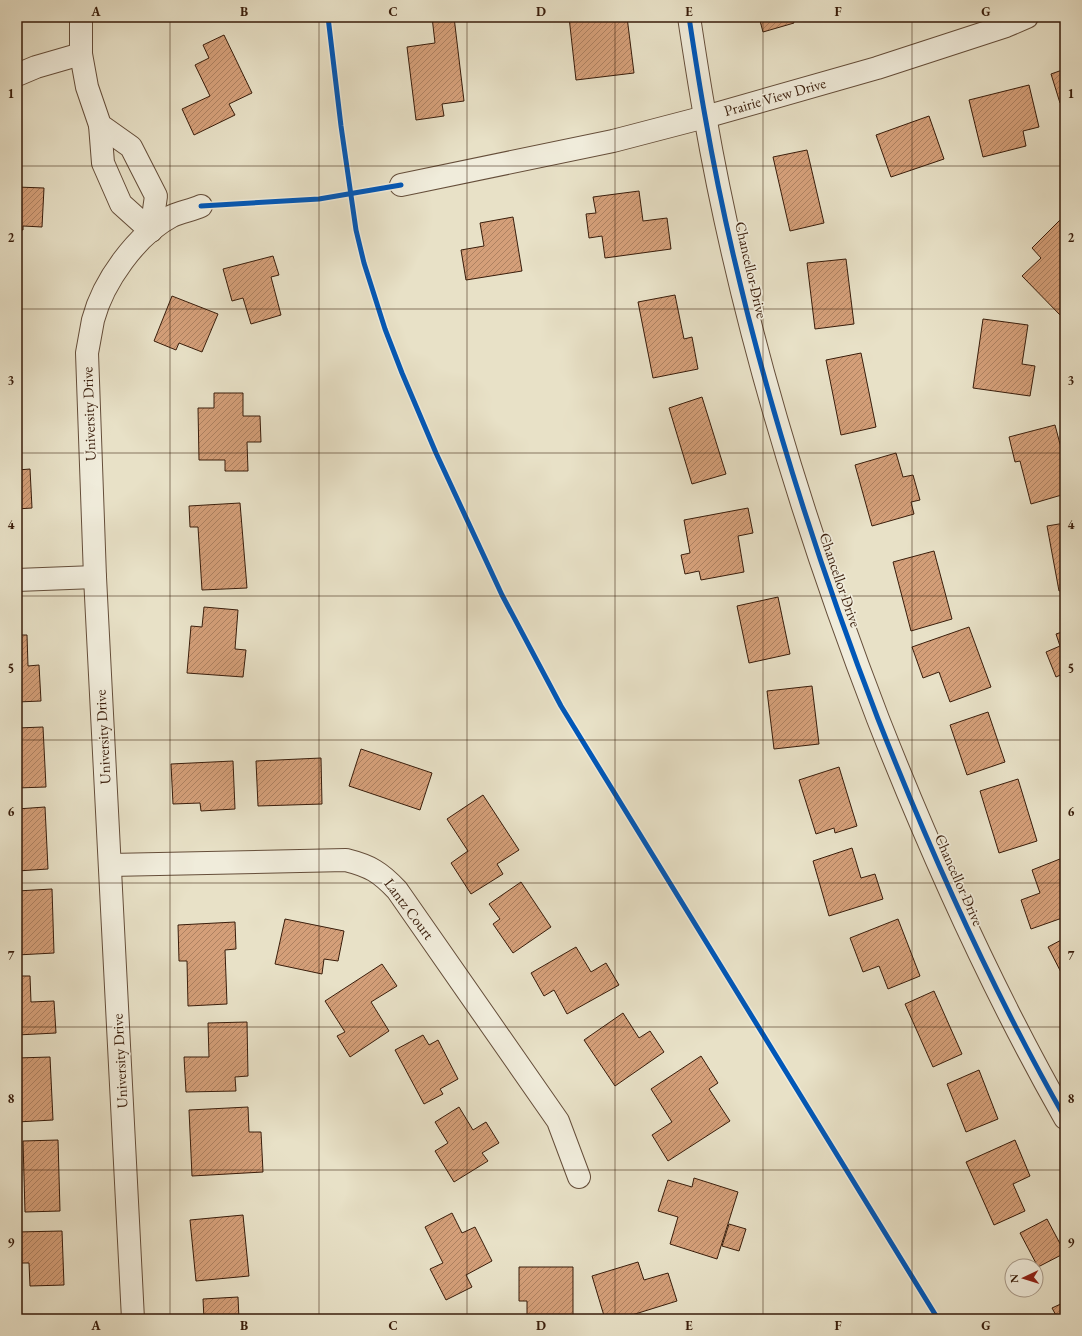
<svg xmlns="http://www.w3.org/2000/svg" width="1082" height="1336" viewBox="0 0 1082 1336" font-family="'EB Garamond',serif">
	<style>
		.building { fill: url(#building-hatch); stroke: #391d0b }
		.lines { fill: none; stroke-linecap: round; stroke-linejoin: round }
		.minor-casing { stroke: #654e3a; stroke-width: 24 }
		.minor { stroke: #f0ecdb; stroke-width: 22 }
		.cycleway-casing { stroke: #f0ecdb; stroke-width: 8 }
		.cycleway { stroke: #0057b8; stroke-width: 5 }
		.grid { fill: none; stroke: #391d0b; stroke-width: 1; stroke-opacity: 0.55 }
		.labels { text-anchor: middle; stroke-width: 3.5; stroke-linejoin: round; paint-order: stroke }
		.street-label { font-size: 15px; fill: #391d0b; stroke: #f0ecdb }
		.neatline { fill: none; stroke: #391d0b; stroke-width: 1.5 }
		.grid-label { font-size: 13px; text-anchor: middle; font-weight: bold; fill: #391d0b }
	</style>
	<defs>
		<pattern id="building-hatch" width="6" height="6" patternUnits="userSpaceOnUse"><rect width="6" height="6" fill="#d49f79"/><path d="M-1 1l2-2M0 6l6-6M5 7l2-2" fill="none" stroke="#ad8161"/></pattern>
	</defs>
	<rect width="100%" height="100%" fill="#e8e1c7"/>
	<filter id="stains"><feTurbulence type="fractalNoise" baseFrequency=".005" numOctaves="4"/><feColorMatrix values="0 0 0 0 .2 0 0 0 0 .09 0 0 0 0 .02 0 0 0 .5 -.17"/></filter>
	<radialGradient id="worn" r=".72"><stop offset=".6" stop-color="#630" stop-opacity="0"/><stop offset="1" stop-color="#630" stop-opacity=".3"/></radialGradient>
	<g class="building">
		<polygon points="432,17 454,17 464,101 442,104 444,116 416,120 407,47 435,43"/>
		<polygon points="569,17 627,17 634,73 576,80"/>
		<polygon points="759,17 800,17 793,19 794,23 763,32"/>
		<polygon points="224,35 252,93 229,104 235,115 194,135 182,109 210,96 195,65 209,58 203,45"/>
		<polygon points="1065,69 1065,102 1060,103 1051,74"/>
		<polygon points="1029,85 1039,127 1023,131 1026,146 983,157 969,100"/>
		<polygon points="929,116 944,159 891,177 876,135"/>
		<polygon points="807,150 824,223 790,231 773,157"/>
		<polygon points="17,187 44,188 42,227 23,226 23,230 17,230"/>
		<polygon points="639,191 643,221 667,218 671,249 605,258 602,236 589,238 586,214 596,213 593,197"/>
		<polygon points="513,217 522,271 466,280 461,250 484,246 480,223"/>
		<polygon points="1062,218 1065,221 1065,314 1062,317 1022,276 1041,258 1032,248"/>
		<polygon points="273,256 279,275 271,277 281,315 251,324 243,298 232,301 223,269"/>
		<polygon points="846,259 854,324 815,329 807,263"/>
		<polygon points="675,295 684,339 692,337 698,369 653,378 638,302"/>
		<polygon points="172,296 218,314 202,352 179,343 176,350 154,341"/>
		<polygon points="983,319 1028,325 1022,364 1035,366 1030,396 973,388"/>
		<polygon points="861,353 876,427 841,435 826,360"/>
		<polygon points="214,393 243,393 243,416 260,416 261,442 247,442 248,471 225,471 225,460 199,460 198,408 214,408"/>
		<polygon points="702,397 726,474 692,484 669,408"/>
		<polygon points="1055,425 1065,463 1065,494 1031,504 1020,461 1015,462 1009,437"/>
		<polygon points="17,448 18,470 30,469 32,508 17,509"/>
		<polygon points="896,453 903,477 913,475 920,500 911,502 914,514 872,526 855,465"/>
		<polygon points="240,503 247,588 202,590 198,527 190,527 189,506"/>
		<polygon points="748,508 753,533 738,536 744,572 701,580 699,571 685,574 681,555 690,553 684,520"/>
		<polygon points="1065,523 1065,590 1059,591 1047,526"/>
		<polygon points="934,551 952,619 911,631 893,562"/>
		<polygon points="778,597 790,654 749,663 737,606"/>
		<polygon points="204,607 238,610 235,649 246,650 243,677 187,673 191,626 202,627"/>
		<polygon points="969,627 991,687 950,702 939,672 923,678 912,647"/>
		<polygon points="1065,631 1065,673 1056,677 1046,652 1060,646 1056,634"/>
		<polygon points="17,635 27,635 28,666 39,665 41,701 17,702"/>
		<polygon points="812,686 819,744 774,749 767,691"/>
		<polygon points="988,712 1005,762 967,775 950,725"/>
		<polygon points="43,727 46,787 17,788 17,728"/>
		<polygon points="361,749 432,773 420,810 349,786"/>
		<polygon points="321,758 322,804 258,806 256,761"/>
		<polygon points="233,761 235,809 201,811 200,803 173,804 171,764"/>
		<polygon points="839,767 857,826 835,833 834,828 816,834 799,780"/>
		<polygon points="1018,779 1037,841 999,853 980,791"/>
		<polygon points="483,795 519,850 497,864 503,874 471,894 451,863 468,851 447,819"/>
		<polygon points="45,807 48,869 17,871 17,809"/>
		<polygon points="852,848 861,878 875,874 883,899 829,916 813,861"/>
		<polygon points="1065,857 1065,917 1031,929 1021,900 1040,893 1032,870"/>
		<polygon points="521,882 551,927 513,953 493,924 500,919 489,904"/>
		<polygon points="52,889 54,953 17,955 17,891"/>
		<polygon points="285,919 344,931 338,961 324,959 322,974 275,964"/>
		<polygon points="898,919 920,976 888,989 879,966 863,972 850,938"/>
		<polygon points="235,922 236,949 225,950 227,1004 188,1006 187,961 179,961 178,925"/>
		<polygon points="1065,938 1065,980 1048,947"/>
		<polygon points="576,947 591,972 606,963 619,985 567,1014 554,990 544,996 531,973"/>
		<polygon points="382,964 397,986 371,1002 389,1031 350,1057 337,1036 345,1032 325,1001"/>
		<polygon points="17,976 30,976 31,1002 54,1001 56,1033 17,1035"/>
		<polygon points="934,991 962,1054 933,1067 905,1004"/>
		<polygon points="623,1013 639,1038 650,1031 664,1052 615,1086 584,1040"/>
		<polygon points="247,1022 248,1076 235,1077 236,1091 186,1092 184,1057 209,1057 208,1023"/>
		<polygon points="423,1035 429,1045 438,1040 458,1079 440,1089 443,1094 424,1104 395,1050"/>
		<polygon points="701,1056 718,1083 709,1089 730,1121 668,1161 652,1135 672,1122 651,1089"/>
		<polygon points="50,1057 53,1120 17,1122 17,1058"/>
		<polygon points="979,1070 998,1119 966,1132 947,1084"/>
		<polygon points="248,1107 249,1132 261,1132 263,1172 192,1176 189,1110"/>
		<polygon points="459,1107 473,1130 486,1122 499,1143 482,1153 488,1161 454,1182 435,1151 448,1143 435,1122"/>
		<polygon points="58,1140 60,1211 25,1212 23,1141"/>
		<polygon points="1015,1140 1030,1176 1013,1184 1025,1211 994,1225 966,1162"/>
		<polygon points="694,1178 738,1192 717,1259 670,1244 678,1217 658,1211 668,1180 692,1187"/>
		<polygon points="452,1213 462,1233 475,1227 492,1261 466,1275 472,1287 446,1300 430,1269 443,1263 425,1227"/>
		<polygon points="243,1215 249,1276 196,1281 190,1220"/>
		<polygon points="1047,1219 1065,1253 1038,1267 1020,1233"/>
		<polygon points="729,1224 746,1229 739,1251 722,1246"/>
		<polygon points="62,1231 64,1285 30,1286 29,1263 17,1263 17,1232"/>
		<polygon points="638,1262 644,1280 668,1273 677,1301 619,1319 605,1319 592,1276"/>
		<polygon points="519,1267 573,1267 573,1319 527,1319 527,1301 519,1301"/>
		<polygon points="238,1297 239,1319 204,1319 203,1299"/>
		<polygon points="1065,1302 1065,1319 1058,1319 1052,1308"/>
	</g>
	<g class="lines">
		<g class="minor-casing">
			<g id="minor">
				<polyline points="81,17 81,54 87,87 100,125 131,147 156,196 151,231"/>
				<path d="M689,17C694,50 699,83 705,116C741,322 803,524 878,719C932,856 992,990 1065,1118"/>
				<polyline points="17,75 36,67 81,54"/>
				<polyline points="100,125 103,163 121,204 151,231"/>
				<polyline points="401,185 613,141 705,117 877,68 1006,26 1027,17"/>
				<polyline points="17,580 95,577"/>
				<path d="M110,865L346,860C370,866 380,872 397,890L558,1121L579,1177"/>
				<path d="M133,1319L95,577L87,353C89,342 91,331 93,320C103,282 136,235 172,216C181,212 192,210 201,206"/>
			</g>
		</g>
		<use href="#minor" class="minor"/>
		<g class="cycleway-casing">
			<g id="cycleway">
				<polyline points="328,17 341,126 356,230 364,263 385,329 402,373 436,453 502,595 561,706 938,1319"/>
				<path d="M689,17C694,50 699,83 705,116C741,322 803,524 878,719C932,856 992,990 1065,1118"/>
				<polyline points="201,206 319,199 401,185"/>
			</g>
		</g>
		<use href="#cycleway" class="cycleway"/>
	</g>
	<path class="grid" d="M170,17V1319M319,17V1319M467,17V1319M615,17V1319M763,17V1319M912,17V1319M17,166H1065M17,309H1065M17,453H1065M17,596H1065M17,740H1065M17,883H1065M17,1027H1065M17,1170H1065"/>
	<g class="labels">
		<g class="street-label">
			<text transform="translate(775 97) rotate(-16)" y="5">Prairie View Drive</text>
			<text transform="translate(751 270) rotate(77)" y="5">Chancellor Drive</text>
			<text transform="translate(89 414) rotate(-92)" y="5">University Drive</text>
			<text transform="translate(840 580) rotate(71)" y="5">Chancellor Drive</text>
			<text transform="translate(103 737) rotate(-93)" y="5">University Drive</text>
			<text transform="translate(959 880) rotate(66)" y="5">Chancellor Drive</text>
			<text transform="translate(409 909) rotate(53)" y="5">Lantz Court</text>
			<text transform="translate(120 1061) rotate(-93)" y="5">University Drive</text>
		</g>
	</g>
	<rect width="1082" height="1336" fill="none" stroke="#e8e1c7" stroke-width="44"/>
	<g transform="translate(1024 1278) rotate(266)"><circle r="19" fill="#f0ecdb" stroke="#a79988"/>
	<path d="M0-3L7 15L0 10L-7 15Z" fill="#8f2418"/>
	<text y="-6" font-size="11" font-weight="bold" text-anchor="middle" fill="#391d0b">N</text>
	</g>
	<rect x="22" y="22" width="1038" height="1292" class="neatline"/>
	<g class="grid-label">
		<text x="96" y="16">A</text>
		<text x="244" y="16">B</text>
		<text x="393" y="16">C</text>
		<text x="541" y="16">D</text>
		<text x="689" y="16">E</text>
		<text x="838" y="16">F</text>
		<text x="986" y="16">G</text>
		<text x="11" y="98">1</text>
		<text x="1071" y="98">1</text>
		<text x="11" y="242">2</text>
		<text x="1071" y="242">2</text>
		<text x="11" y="385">3</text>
		<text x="1071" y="385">3</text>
		<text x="11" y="529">4</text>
		<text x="1071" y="529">4</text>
		<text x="11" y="673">5</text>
		<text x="1071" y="673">5</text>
		<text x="11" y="816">6</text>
		<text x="1071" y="816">6</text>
		<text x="11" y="960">7</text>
		<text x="1071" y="960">7</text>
		<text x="11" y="1103">8</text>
		<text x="1071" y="1103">8</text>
		<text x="11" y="1247">9</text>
		<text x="1071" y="1247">9</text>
		<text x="96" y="1330">A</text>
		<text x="244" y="1330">B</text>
		<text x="393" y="1330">C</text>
		<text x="541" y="1330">D</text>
		<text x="689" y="1330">E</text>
		<text x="838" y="1330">F</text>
		<text x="986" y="1330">G</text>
	</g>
	<rect width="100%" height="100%" filter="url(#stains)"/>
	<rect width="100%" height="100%" fill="url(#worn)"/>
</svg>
